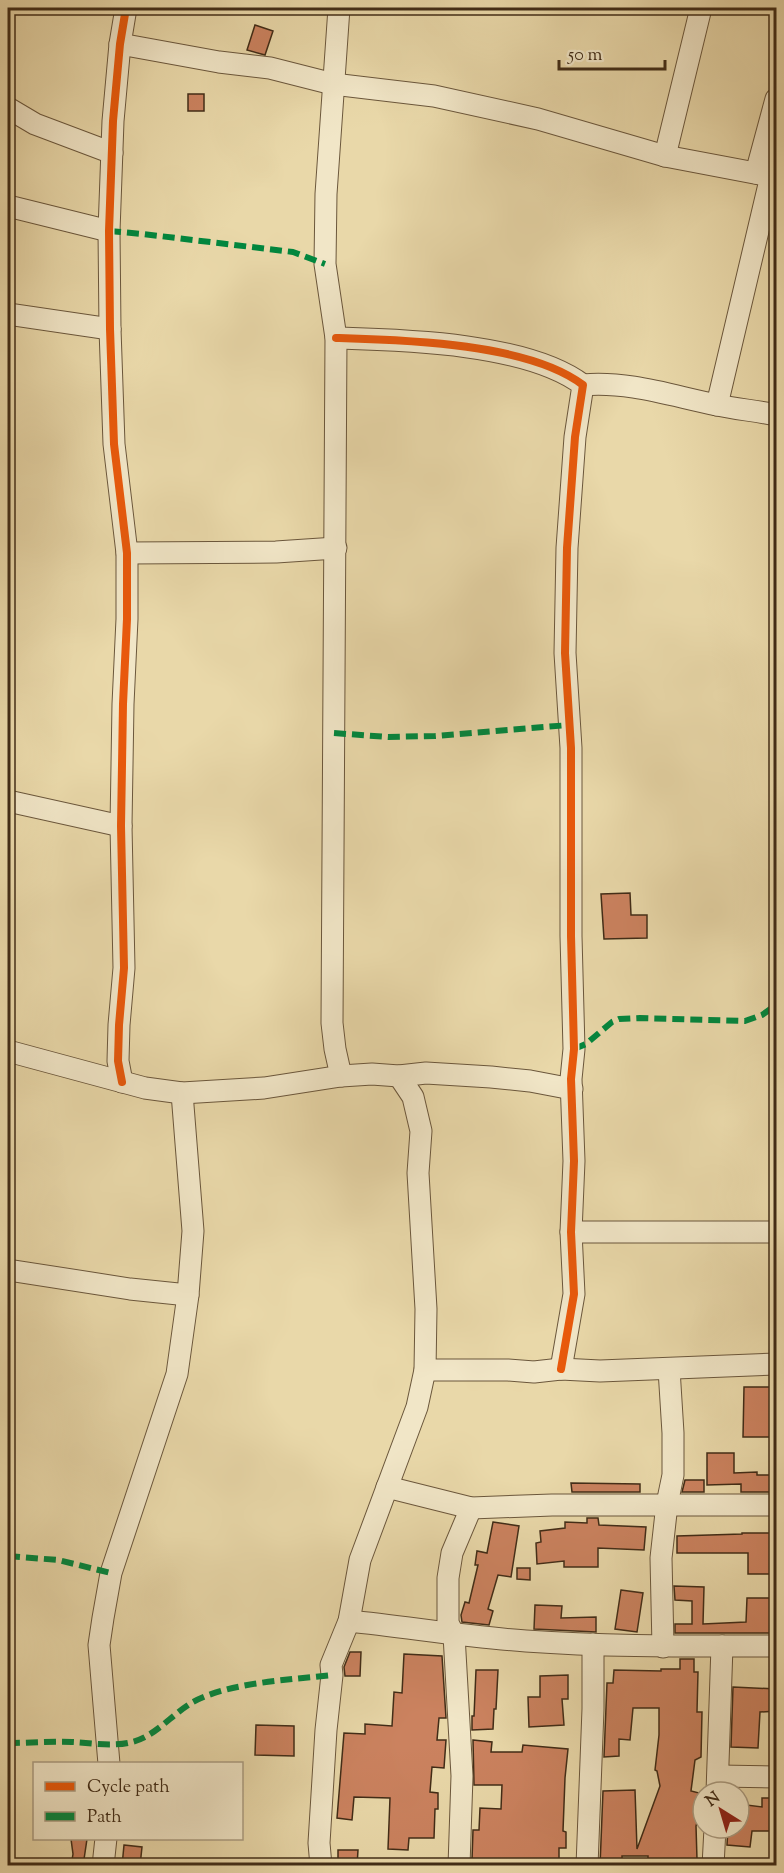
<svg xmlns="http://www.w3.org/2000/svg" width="784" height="1873" viewBox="0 0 784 1873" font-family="'Sorts Mill Goudy',serif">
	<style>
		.building { fill: #cb825f; stroke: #412c17; stroke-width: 1.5 }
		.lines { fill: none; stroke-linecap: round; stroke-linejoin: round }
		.minor-casing { stroke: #6b573c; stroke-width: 23 }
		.minor { stroke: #f1e6c7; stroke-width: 21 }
		.quiet { stroke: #00873e; stroke-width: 6; stroke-dasharray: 12 6; stroke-linecap: butt }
		.cycleway-casing { stroke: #f1e6c7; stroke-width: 11 }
		.cycleway { stroke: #e8590c; stroke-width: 8 }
	</style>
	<rect width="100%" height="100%" fill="#e9d8a9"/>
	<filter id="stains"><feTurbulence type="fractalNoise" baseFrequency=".00333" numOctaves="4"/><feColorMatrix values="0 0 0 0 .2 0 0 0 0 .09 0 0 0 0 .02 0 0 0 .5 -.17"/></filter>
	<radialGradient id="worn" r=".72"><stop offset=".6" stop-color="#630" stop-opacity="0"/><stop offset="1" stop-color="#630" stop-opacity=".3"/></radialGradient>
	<g class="building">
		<polygon points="255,25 273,31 265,55 247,50"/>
		<rect x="188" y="94" width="16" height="17"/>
		<polygon points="630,893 631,915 647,915 647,938 604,939 601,894"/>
		<polygon points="744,1387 771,1387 771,1437 743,1437"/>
		<polygon points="707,1453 734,1453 734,1473 757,1472 757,1475 771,1475 771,1492 741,1492 741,1484 707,1485"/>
		<polygon points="685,1480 704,1480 704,1492 682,1492"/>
		<polygon points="571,1483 640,1484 640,1492 572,1492"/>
		<polygon points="587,1518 598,1518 599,1525 646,1527 644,1550 598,1548 598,1567 564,1567 564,1561 537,1564 536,1543 541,1542 540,1531 565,1528 565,1522 587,1523"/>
		<polygon points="493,1522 519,1526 511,1577 498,1575 488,1609 493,1611 489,1625 462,1622 461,1615 465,1602 469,1603 478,1565 475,1565 477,1551 487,1553"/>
		<polygon points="742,1533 777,1533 777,1574 748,1574 748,1553 677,1553 677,1536 742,1534"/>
		<polygon points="517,1568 530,1568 530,1580 517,1579"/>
		<polygon points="674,1586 704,1587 703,1624 746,1622 747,1598 774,1598 773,1633 675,1633 675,1624 692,1624 692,1601 675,1600"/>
		<polygon points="621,1590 643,1593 637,1632 615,1629"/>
		<polygon points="535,1605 562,1606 561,1618 596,1617 596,1632 534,1629"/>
		<polygon points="350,1652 361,1652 360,1676 345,1676 344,1667"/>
		<polygon points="404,1654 442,1656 446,1718 439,1718 437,1740 446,1740 444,1768 432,1767 430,1792 438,1793 438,1809 435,1809 434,1838 409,1838 408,1850 388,1849 390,1798 354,1797 352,1820 337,1818 344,1733 365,1734 365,1724 392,1726 394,1692 402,1693"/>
		<polygon points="680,1659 694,1659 694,1672 698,1672 697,1712 702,1712 701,1757 695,1760 691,1791 703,1794 703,1801 696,1826 697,1859 679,1860 679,1866 648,1866 648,1856 622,1856 622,1866 600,1866 603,1791 635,1790 637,1849 660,1786 657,1771 655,1770 659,1735 659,1708 633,1708 630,1740 619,1739 619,1756 604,1757 607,1683 613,1683 614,1670 661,1671 661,1669 680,1669"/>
		<polygon points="476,1670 498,1670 496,1709 494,1709 493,1729 472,1730 472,1716 474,1716"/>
		<polygon points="568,1675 568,1699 562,1699 564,1725 529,1727 528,1697 540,1697 540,1676"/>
		<polygon points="733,1687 777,1689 777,1711 760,1712 758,1748 731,1747"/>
		<polygon points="256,1725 294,1726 294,1756 255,1755"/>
		<polygon points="473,1740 492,1742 491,1752 522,1752 523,1745 568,1749 565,1778 563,1831 566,1832 566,1848 559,1848 559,1861 472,1860 473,1830 479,1830 480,1808 501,1809 502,1785 474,1785"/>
		<polygon points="762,1798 777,1798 777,1831 752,1831 750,1847 727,1845 728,1828 739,1828 739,1804 762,1807"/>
		<polygon points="71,1839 87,1839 83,1866 71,1866 73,1854"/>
		<polygon points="124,1845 142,1847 140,1866 122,1866"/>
		<polygon points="338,1850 358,1850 357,1866 338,1866"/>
	</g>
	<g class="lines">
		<g class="minor-casing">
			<g id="minor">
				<polyline points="339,8 326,194 325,264 336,338 332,1023 335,1049 341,1076"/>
				<polyline points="120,44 219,62 270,68 333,84 434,96 538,119 665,156 776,177"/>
				<polyline points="8,108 35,124 112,153"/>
				<polyline points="665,156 701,8"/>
				<polyline points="756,173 776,99"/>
				<polyline points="8,206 109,231"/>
				<polyline points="8,314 110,329"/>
				<path d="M336,338C404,340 528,343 583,385L575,437L567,548L565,653L571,748V936L574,1049L571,1079L574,1161L571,1232L574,1294L561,1369"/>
				<path d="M583,385C629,381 672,396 717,405C736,409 757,411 776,415"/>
				<polyline points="717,405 771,176"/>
				<polyline points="127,553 276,552 336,548"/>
				<polyline points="8,801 121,826"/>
				<polyline points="8,1051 145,1088 182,1093 264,1088 341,1076 372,1074 399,1076 426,1073 491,1077 530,1081 572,1089"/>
				<polyline points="122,1082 118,1061 119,1025 124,968 121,826 123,704 127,619 127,553 114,444 110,329 109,231 113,121 120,44 126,8"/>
				<polyline points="571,1232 776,1232"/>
				<polyline points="8,1270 130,1289 188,1295"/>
				<polyline points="425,1370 508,1370 534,1372 561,1369 600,1371 776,1364"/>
				<polyline points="387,1487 471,1508 552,1505 776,1505"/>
				<path d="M349,1621C408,1627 467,1637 526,1641C609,1647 693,1646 776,1646"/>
				<polyline points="663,1647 661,1558 667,1504 673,1475 673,1433 669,1369"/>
				<polyline points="109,1764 99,1645 103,1618 111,1573 177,1374 188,1295 193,1231 182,1093"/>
				<polyline points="719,1776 776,1777"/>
				<polyline points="717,1792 722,1646"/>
				<polyline points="103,1866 106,1838"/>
				<polyline points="321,1866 319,1843 326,1730 332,1675 331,1665 349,1621 360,1560 417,1407 425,1370 426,1309 418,1173 421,1131 413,1097 399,1076"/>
				<polyline points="459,1866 462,1776 454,1635 448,1623 448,1578 452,1553 471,1508"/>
				<polyline points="587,1866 593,1709 593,1644"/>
				<polyline points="713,1866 715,1828"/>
			</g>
		</g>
		<use href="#minor" class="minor"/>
		<g class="quiet">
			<polyline points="109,231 143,234 293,252 325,264"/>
			<polyline points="334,733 388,737 435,736 569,725"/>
			<polyline points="574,1049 586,1044 612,1022 619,1019 640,1018 745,1021 762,1015 776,1005"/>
			<polyline points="8,1556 58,1560 111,1573"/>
			<path d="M8,1743C29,1743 51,1741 72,1742C91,1743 113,1747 132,1742C156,1736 172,1714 193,1702C230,1682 290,1680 332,1675"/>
		</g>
		<g class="cycleway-casing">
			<g id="cycleway">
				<path d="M336,338C404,340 528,343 583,385L575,437L567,548L565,653L571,748V936L574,1049L571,1079L574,1161L571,1232L574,1294L561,1369"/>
				<polyline points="122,1082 118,1061 119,1025 124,968 121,826 123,704 127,619 127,553 114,444 110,329 109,231 113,121 120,44 126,8"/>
			</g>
		</g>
		<use href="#cycleway" class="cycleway"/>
	</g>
	<rect width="784" height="1873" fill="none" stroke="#e9d8a9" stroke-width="30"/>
	<rect x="9" y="9" width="766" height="1855" fill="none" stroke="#412c17" stroke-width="3"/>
	<rect x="15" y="15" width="754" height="1843" fill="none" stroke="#412c17" stroke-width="1.5"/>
	<rect x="33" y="1762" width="210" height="78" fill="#f1e6c7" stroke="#ab9c81" stroke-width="1.5"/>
	<rect x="45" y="1782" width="30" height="9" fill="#e8590c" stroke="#ab9c81" stroke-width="1.5"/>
	<text x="87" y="1792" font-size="18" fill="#412c17">Cycle path</text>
	<rect x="45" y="1812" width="30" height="9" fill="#00873e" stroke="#ab9c81" stroke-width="1.5"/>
	<text x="87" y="1822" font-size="18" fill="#412c17">Path</text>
	<g transform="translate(721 1810) rotate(323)"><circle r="28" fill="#f1e6c7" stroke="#ab9c81" stroke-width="1.5"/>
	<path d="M0-4.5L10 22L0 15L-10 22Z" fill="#8f2418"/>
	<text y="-9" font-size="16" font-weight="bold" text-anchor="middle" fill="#412c17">N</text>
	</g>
	<path d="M559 60v9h106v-9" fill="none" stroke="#412c17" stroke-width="3"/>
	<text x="568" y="60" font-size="18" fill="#412c17" stroke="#f1e6c7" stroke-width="4.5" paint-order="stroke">50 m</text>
	<rect width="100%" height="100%" filter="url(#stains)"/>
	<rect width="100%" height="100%" fill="url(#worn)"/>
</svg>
